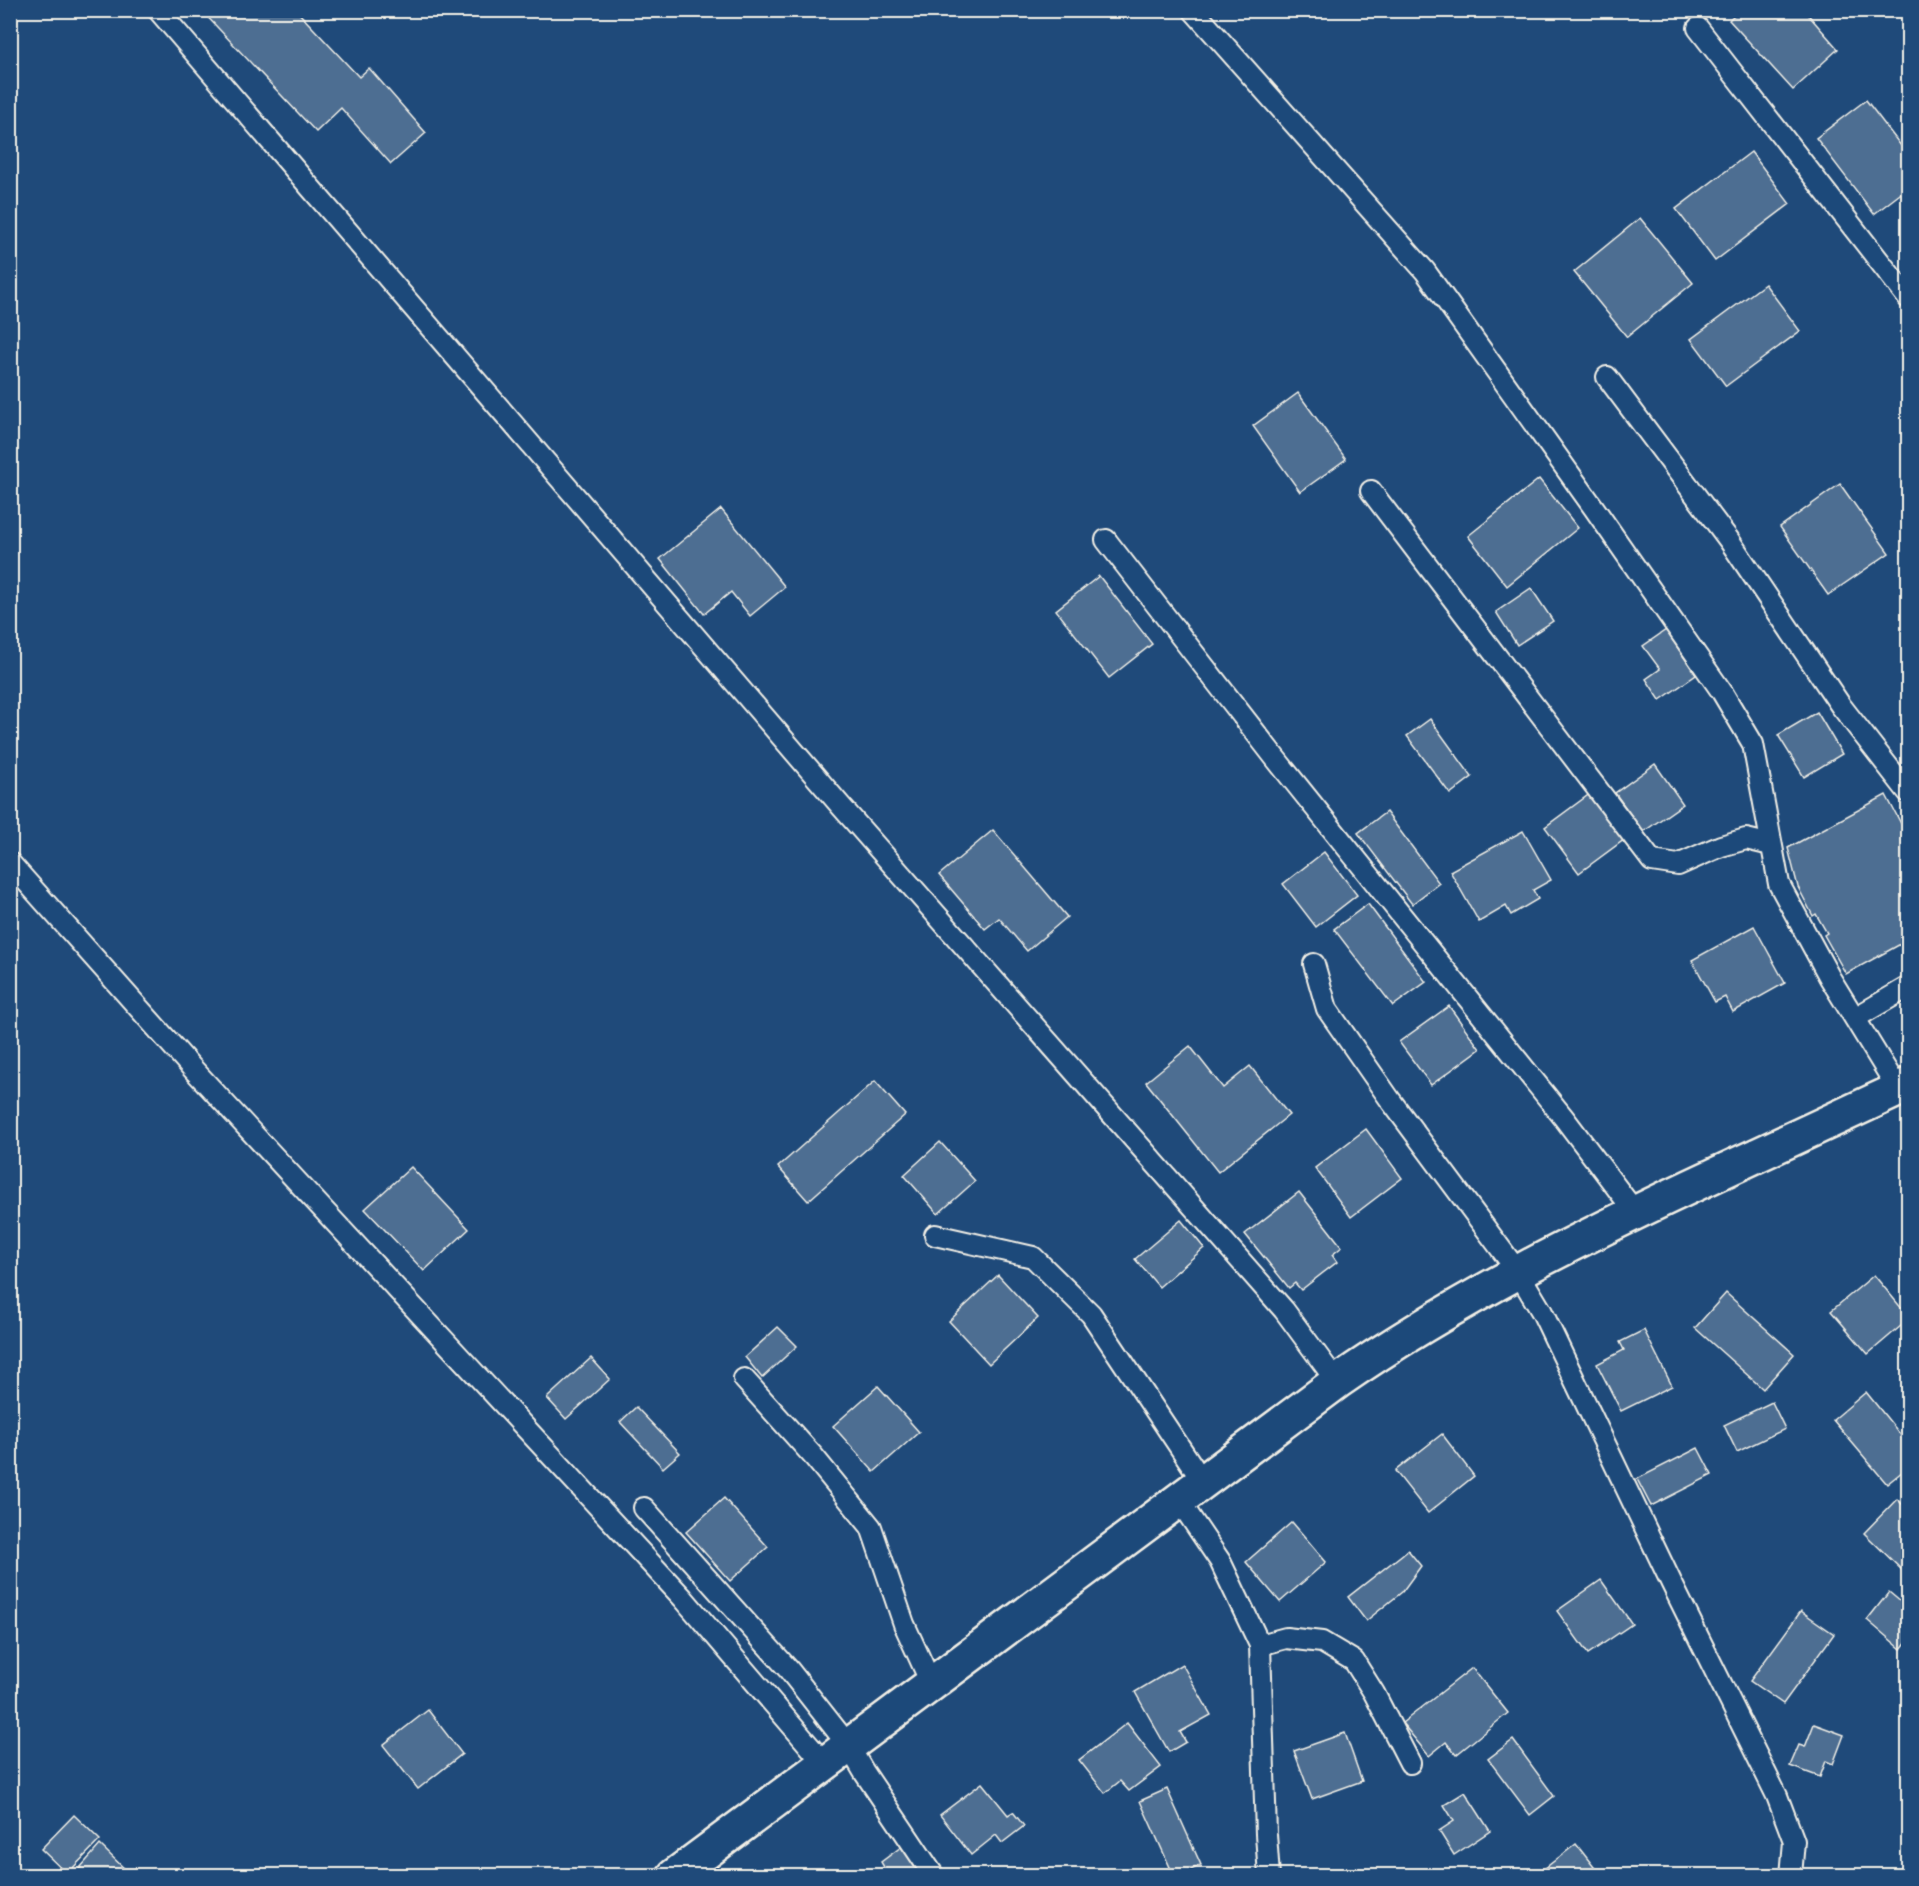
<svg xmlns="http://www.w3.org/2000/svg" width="1919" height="1886" viewBox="0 0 1919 1886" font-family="Caveat,sans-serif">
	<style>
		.building { fill: #4d6e92; stroke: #f4f1e8; stroke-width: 1.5 }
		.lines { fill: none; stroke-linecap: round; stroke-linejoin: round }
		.service-casing { stroke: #f4f1e8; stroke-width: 24 }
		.tertiary-casing { stroke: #f4f1e8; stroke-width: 38 }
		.service { stroke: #1f4a7a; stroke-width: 20 }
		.tertiary { stroke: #1f4a7a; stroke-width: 33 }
	</style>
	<rect width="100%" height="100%" fill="#1f4a7a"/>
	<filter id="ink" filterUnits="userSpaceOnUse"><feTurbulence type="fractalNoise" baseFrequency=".0167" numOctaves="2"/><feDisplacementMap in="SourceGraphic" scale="12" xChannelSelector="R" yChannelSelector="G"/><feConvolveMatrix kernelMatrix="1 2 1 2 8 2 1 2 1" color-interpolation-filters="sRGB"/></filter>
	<g filter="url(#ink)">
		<g class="building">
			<polygon points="201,10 296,10 359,77 369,68 426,133 391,164 341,108 316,132"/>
			<polygon points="1739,10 1804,10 1838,49 1793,90 1729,20"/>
			<polygon points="1866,100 1908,155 1908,188 1874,214 1816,138"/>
			<polygon points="1751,152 1790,204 1715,261 1676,209"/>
			<polygon points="1640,218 1693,283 1627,337 1574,272"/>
			<polygon points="1765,284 1800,331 1726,386 1691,339"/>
			<polygon points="1298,393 1346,459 1300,492 1253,426"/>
			<polygon points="1539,479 1578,528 1507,586 1468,536"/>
			<polygon points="1840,484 1889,553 1828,595 1780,527"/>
			<polygon points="721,509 785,587 750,616 731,592 704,614 660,559"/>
			<polygon points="1099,576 1152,644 1109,678 1056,610"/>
			<polygon points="1531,588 1553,621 1517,645 1496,612"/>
			<polygon points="1666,630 1696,675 1660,700 1646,679 1660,669 1643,646"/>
			<polygon points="1817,712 1842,754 1804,777 1778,735"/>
			<polygon points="1430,719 1472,777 1450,794 1407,736"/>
			<polygon points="1655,764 1683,804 1643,832 1615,793"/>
			<polygon points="1591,793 1625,839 1579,873 1545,827"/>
			<polygon points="1886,795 1908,837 1908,940 1846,974 1824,935 1827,933 1816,914 1813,916 1798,887 1788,848"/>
			<polygon points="1386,812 1439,883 1412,904 1358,833"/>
			<polygon points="993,830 1067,917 1027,951 999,918 985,929 939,875"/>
			<polygon points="1523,831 1551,880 1533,890 1538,899 1511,915 1506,906 1479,922 1450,871"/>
			<polygon points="1324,852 1357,895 1316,927 1283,884"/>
			<polygon points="1368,904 1426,982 1393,1006 1334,929"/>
			<polygon points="1754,926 1785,983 1733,1012 1725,997 1715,1002 1692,960"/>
			<polygon points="1449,1006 1480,1049 1431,1085 1399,1042"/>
			<polygon points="1190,1046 1223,1088 1250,1066 1289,1115 1218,1172 1146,1082"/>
			<polygon points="875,1081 905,1115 808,1201 778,1167"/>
			<polygon points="1366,1129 1402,1178 1351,1217 1315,1168"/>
			<polygon points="940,1142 975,1181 938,1214 904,1175"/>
			<polygon points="411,1167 469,1229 424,1271 365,1209"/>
			<polygon points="1299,1192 1342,1247 1332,1255 1337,1262 1301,1290 1295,1283 1289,1288 1245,1234"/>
			<polygon points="1181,1220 1204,1248 1159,1287 1135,1259"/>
			<polygon points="998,1275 1038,1318 989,1364 949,1321"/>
			<polygon points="1874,1275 1908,1316 1908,1320 1868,1354 1831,1311"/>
			<polygon points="1726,1293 1794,1354 1763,1389 1695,1328"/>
			<polygon points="778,1327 797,1346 762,1378 745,1357"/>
			<polygon points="1644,1330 1672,1386 1621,1411 1597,1364 1624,1350 1620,1342"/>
			<polygon points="591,1358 610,1379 566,1419 547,1398"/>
			<polygon points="878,1386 919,1432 874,1472 833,1426"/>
			<polygon points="1866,1392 1908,1444 1908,1467 1887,1484 1833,1420"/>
			<polygon points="1772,1402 1785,1429 1737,1452 1724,1425"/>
			<polygon points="636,1407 680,1453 663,1468 620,1422"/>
			<polygon points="1442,1434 1474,1476 1428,1513 1395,1471"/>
			<polygon points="1698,1448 1712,1475 1651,1506 1637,1479"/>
			<polygon points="724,1498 768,1547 730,1581 686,1532"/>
			<polygon points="1897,1499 1908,1510 1908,1576 1864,1533"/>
			<polygon points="1292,1522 1326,1562 1280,1602 1246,1562"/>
			<polygon points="1408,1550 1421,1566 1402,1592 1366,1621 1348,1597"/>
			<polygon points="1601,1580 1632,1624 1588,1654 1557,1611"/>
			<polygon points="1889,1592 1908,1608 1908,1640 1901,1649 1867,1620"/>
			<polygon points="1801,1611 1834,1634 1783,1704 1750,1681"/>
			<polygon points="1182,1664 1211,1715 1180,1732 1186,1742 1169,1752 1135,1692"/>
			<polygon points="1472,1668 1508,1713 1456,1755 1446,1742 1429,1756 1402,1723"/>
			<polygon points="428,1710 462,1754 418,1789 383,1745"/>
			<polygon points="1127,1723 1161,1767 1129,1791 1120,1781 1105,1793 1079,1760"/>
			<polygon points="1814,1724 1844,1735 1833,1764 1826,1761 1820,1777 1790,1766 1799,1745 1805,1747"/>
			<polygon points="1345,1733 1362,1781 1312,1799 1294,1751"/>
			<polygon points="1513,1740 1554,1796 1530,1815 1488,1759"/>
			<polygon points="982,1783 1008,1815 1013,1812 1024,1826 1002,1843 996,1835 971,1855 940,1815"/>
			<polygon points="1167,1789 1201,1865 1179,1876 1174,1876 1140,1801"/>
			<polygon points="1465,1792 1490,1831 1454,1855 1439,1831 1454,1821 1444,1805"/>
			<polygon points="74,1815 100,1840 67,1874 41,1849"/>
			<polygon points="1576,1844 1601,1876 1535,1876"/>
			<polygon points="100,1845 132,1876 73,1876"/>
			<polygon points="901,1847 924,1876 873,1876 884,1867 881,1862"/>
		</g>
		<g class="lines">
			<g class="service-casing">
				<g id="service">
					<polyline points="158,10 840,805 1284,1310 1337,1382"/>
					<polyline points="1193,10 1425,271 1594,508 1722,692 1753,744 1779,884 1830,978 1898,1089"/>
					<polyline points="1698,28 1908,298"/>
					<polyline points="1607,377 1729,540 1841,706 1908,792"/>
					<polyline points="1371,491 1652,861 1678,865 1721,846 1746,839 1771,845"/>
					<polyline points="1106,540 1276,759 1564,1118 1635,1212"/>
					<polyline points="10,863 193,1069 683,1598 824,1763"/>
					<polyline points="1314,964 1327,1009 1391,1101 1518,1272 1542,1312 1672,1584 1777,1796 1794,1841 1791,1876"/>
					<polyline points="1855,1018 1908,987"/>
					<polyline points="935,1235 1033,1257 1091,1314 1203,1482"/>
					<polyline points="744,1379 814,1457 871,1527 904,1624 931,1683"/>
					<polyline points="1178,1499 1220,1561 1260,1645 1266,1834 1269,1876"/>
					<polyline points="644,1508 789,1670 848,1745 864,1772 934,1876"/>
					<polyline points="1260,1645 1286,1638 1322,1642 1354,1661 1374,1693 1410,1763"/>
				</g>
			</g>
			<g class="tertiary-casing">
				<path id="tertiary" d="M674,1876L1337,1382C1456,1299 1588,1234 1719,1173C1782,1144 1845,1114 1908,1085"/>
			</g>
			<use href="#service" class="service"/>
			<use href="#tertiary" class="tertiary"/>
		</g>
	</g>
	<rect width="1919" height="1886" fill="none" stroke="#1f4a7a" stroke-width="36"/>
	<rect x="18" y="18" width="1883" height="1850" fill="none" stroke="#f4f1e8" stroke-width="2" filter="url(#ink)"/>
</svg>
